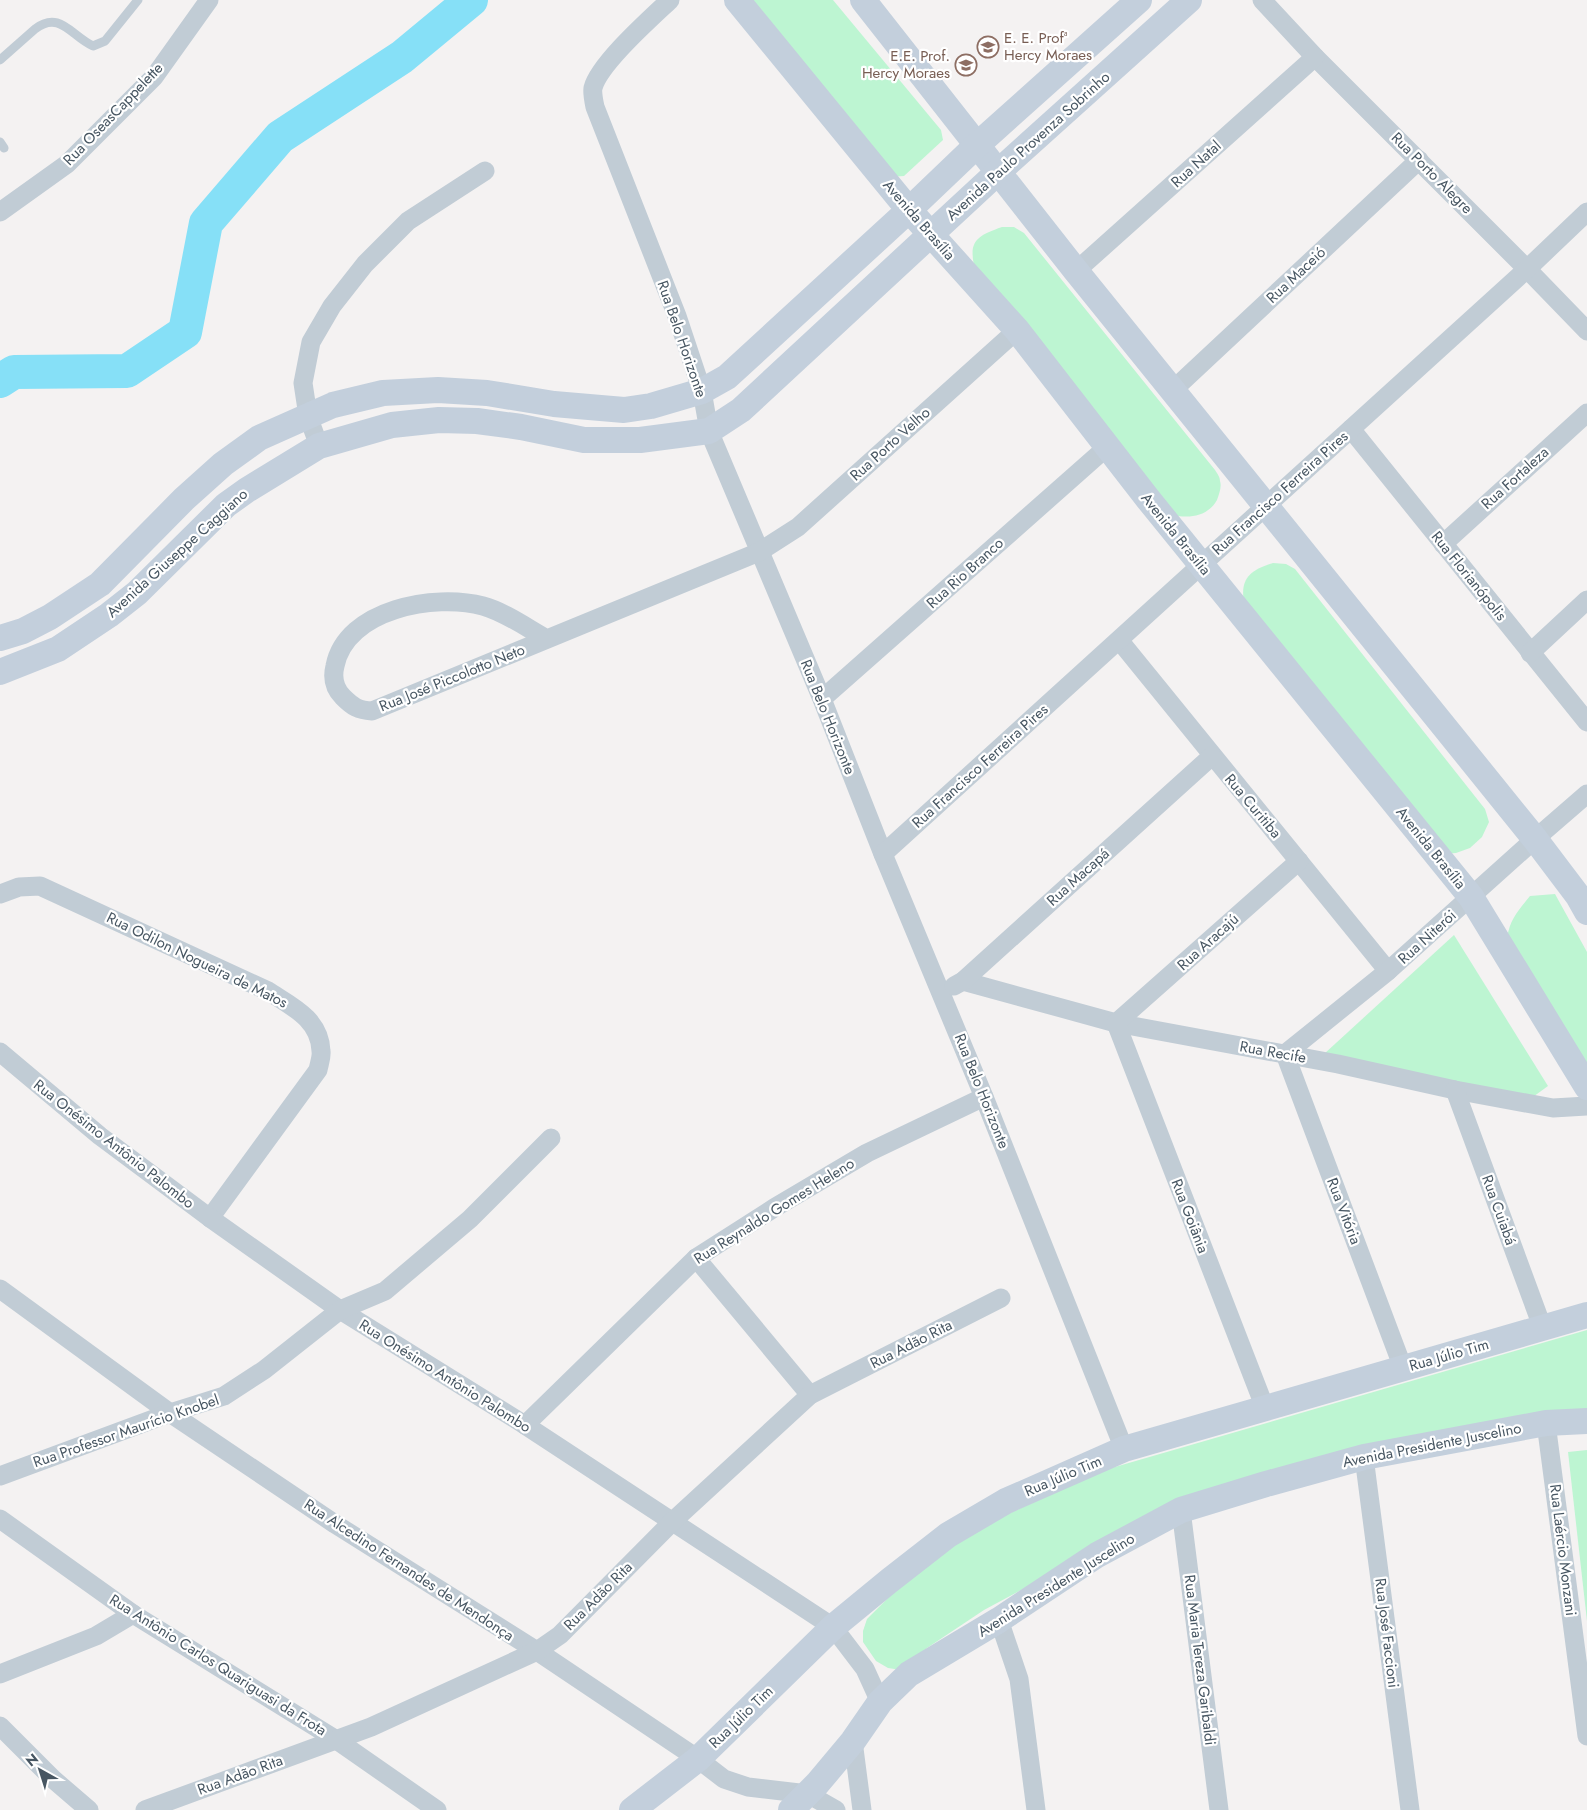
<svg xmlns="http://www.w3.org/2000/svg" width="1587" height="1810" viewBox="0 0 1587 1810" font-family="Jost,sans-serif">
	<style>
		.green { fill: #bdf5d2 }
		.lines { fill: none; stroke-linecap: round; stroke-linejoin: round }
		.river { stroke: #86e0f7; stroke-width: 34 }
		.lane { stroke: #c1ccd5; stroke-width: 9 }
		.street { stroke: #c1ccd5; stroke-width: 19 }
		.secondary { stroke: #c3cfdc; stroke-width: 26 }
		.labels { text-anchor: middle; stroke-width: 4.5; stroke-linejoin: round; paint-order: stroke }
		.education-label { font-size: 15px; fill: #785e54; stroke: #fff; text-anchor: start }
		.street-label { font-size: 15px; fill: #475662; stroke: #fff }
	</style>
	<rect width="100%" height="100%" fill="#f4f2f2"/>
	<g class="green">
		<polygon points="749,0 833,0 941,130 943,140 904,176 890,177"/>
		<path d="M1002,227H1014L1024,233L1215,470C1217,473 1220,477 1220,481C1222,487 1219,494 1217,500C1208,516 1190,519 1173,515L976,274C968,243 973,237 1002,227Z"/>
		<path d="M1273,563L1286,564L1295,569L1485,809L1489,822L1482,837L1470,848L1456,853L1443,854L1245,607C1239,581 1247,571 1273,563Z"/>
		<path d="M1555,894L1587,952V1083L1507,938C1510,919 1518,911 1530,896Z"/>
		<polygon points="1454,935 1548,1086 1526,1102 1324,1054"/>
		<polygon points="1587,1330 1587,1420 1174,1508 984,1610 927,1648 901,1670 888,1668 876,1661 863,1642 863,1631 867,1619 895,1591 951,1546 1010,1513 1108,1469"/>
		<polygon points="1587,1450 1587,1621 1568,1452"/>
	</g>
	<g class="lines">
		<polyline class="river" points="0,381 14,372 127,371 185,332 206,223 280,137 402,57 471,0"/>
		<g class="lane">
			<path d="M0,60L35,29C60,10 71,36 93,46L105,41L138,0"/>
			<polyline points="0,142 4,148"/>
		</g>
		<g class="street">
			<path d="M670,0C651,18 599,64 593,88C592,93 594,102 595,107L677,316L702,391L709,431L822,699L883,854L984,1097L1124,1449"/>
			<polyline points="1262,0 1315,57 1527,269 1587,331"/>
			<polyline points="0,212 67,164 154,77 209,0"/>
			<polyline points="1076,271 1315,57"/>
			<polyline points="1173,390 1419,160"/>
			<polyline points="1351,429 1587,722"/>
			<polyline points="319,446 308,416 303,383 311,342 332,306 365,264 408,221 485,171"/>
			<polyline points="1443,544 1587,413"/>
			<path d="M547,639C527,628 505,612 483,606C435,593 346,609 335,666C332,678 334,688 343,697C353,707 358,710 372,711L759,552L798,527L1017,330"/>
			<polyline points="1119,640 1388,971"/>
			<polyline points="1530,653 1587,600"/>
			<polyline points="822,699 1107,447"/>
			<polyline points="883,854 1527,269 1587,212"/>
			<path d="M0,894L19,887L40,886L268,991C291,1006 320,1019 321,1051C322,1057 319,1064 318,1070L210,1218"/>
			<polyline points="963,981 1116,1023 1338,1064 1455,1090 1553,1108 1587,1106"/>
			<polyline points="954,986 963,981 1212,756"/>
			<polyline points="0,1052 100,1136 210,1218 340,1310 525,1425 833,1627 865,1669 880,1702"/>
			<polyline points="1455,1090 1543,1329"/>
			<polyline points="696,1258 810,1395"/>
			<polyline points="0,1289 170,1413 335,1524 537,1651 698,1759 724,1779 748,1787 808,1794 836,1810"/>
			<polyline points="1403,1368 1285,1054 1388,971 1535,839 1587,794"/>
			<polyline points="1265,1408 1116,1023 1299,861"/>
			<polyline points="1546,1423 1587,1736"/>
			<polyline points="525,1425 696,1258 774,1208 867,1153 984,1097"/>
			<polyline points="1364,1457 1410,1810"/>
			<polyline points="0,1476 170,1413 224,1396 264,1370 340,1310 385,1291 470,1219 551,1138"/>
			<polyline points="1181,1510 1219,1810"/>
			<polyline points="0,1519 133,1614 335,1739 437,1810"/>
			<polyline points="999,1620 1019,1679 1036,1810"/>
			<polyline points="0,1674 96,1636 133,1614"/>
			<polyline points="0,1726 53,1779 89,1810"/>
			<polyline points="853,1741 862,1810"/>
			<polyline points="145,1810 371,1727 537,1651 560,1635 673,1521 810,1395 1001,1298"/>
		</g>
		<g class="secondary">
			<polyline points="737,0 909,210 1017,330 1148,499 1471,897 1587,1087"/>
			<polyline points="863,0 1076,271 1535,839 1578,896 1587,912"/>
			<polyline points="0,638 23,631 50,617 100,584 184,499 223,464 259,438 333,405 383,393 438,390 487,393 554,404 624,410 651,406 702,391 727,377 909,210 976,146 1139,0"/>
			<polyline points="0,672 58,649 109,615 137,593 226,505 247,490 319,446 392,425 439,420 477,421 521,427 584,440 640,440 709,431 741,410 998,172 1189,0"/>
			<polyline points="632,1810 698,1759 833,1627 889,1581 948,1535 1006,1501 1124,1449 1587,1315"/>
			<polyline points="791,1810 817,1784 853,1741 880,1702 909,1674 999,1620 1097,1555 1181,1510 1266,1484 1364,1457 1546,1423 1587,1421"/>
		</g>
	</g>
	<defs>
		<g id="school-ring" transform="scale(1.125)"><circle r="9.5" fill="#fff" stroke="#8d6e63" stroke-width="1.5"/><path d="M0-5L7-2L0 1L-7-2ZM-4 1L0 2.5L4 1V4Q0 6-4 4Z" fill="#8d6e63"/></g>
	</defs>
	<g fill-rule="evenodd">
		<use href="#school-ring" x="988" y="47"/>
		<use href="#school-ring" x="966" y="65"/>
	</g>
	<g class="labels">
		<g class="education-label">
			<text x="1004" y="43">E. E. Profª<tspan x="1004" dy="17">Hercy Moraes</tspan></text>
			<text x="950" y="61" text-anchor="end">E.E. Prof.<tspan x="950" dy="17">Hercy Moraes</tspan></text>
		</g>
		<g class="street-label">
			<text transform="translate(113 114) rotate(-46)" y="5">Rua OseasCappelette</text>
			<text transform="translate(1028 146) rotate(-42)" y="5">Avenida Paulo Provenza Sobrinho</text>
			<text transform="translate(1196 164) rotate(-42)" y="5">Rua Natal</text>
			<text transform="translate(1432 173) rotate(45)" y="5">Rua Porto Alegre</text>
			<text transform="translate(919 220) rotate(49)" y="5">Avenida Brasília</text>
			<text transform="translate(1296 275) rotate(-43)" y="5">Rua Maceió</text>
			<text transform="translate(682 339) rotate(71)" y="5">Rua Belo Horizonte</text>
			<text transform="translate(890 444) rotate(-42)" y="5">Rua Porto Velho</text>
			<text transform="translate(1515 478) rotate(-42)" y="5">Rua Fortaleza</text>
			<text transform="translate(1280 493) rotate(-42)" y="5">Rua Francisco Ferreira Pires</text>
			<text transform="translate(1176 534) rotate(51)" y="5">Avenida Brasília</text>
			<text transform="translate(177 553) rotate(-42)" y="5">Avenida Giuseppe Caggiano</text>
			<text transform="translate(965 573) rotate(-42)" y="5">Rua Rio Branco</text>
			<text transform="translate(1469 576) rotate(51)" y="5">Rua Florianópolis</text>
			<text transform="translate(452 678) rotate(-22)" y="5">Rua José Piccolotto Neto</text>
			<text transform="translate(828 717) rotate(68)" y="5">Rua Belo Horizonte</text>
			<text transform="translate(980 766) rotate(-42)" y="5">Rua Francisco Ferreira Pires</text>
			<text transform="translate(1253 806) rotate(50)" y="5">Rua Curitiba</text>
			<text transform="translate(1431 848) rotate(51)" y="5">Avenida Brasília</text>
			<text transform="translate(1078 877) rotate(-42)" y="5">Rua Macapá</text>
			<text transform="translate(1427 937) rotate(-42)" y="5">Rua Niterói</text>
			<text transform="translate(1208 942) rotate(-42)" y="5">Rua Aracajú</text>
			<text transform="translate(197 960) rotate(26)" y="5">Rua Odilon Nogueira de Matos</text>
			<text transform="translate(1273 1052) rotate(10)" y="5">Rua Recife</text>
			<text transform="translate(982 1091) rotate(68)" y="5">Rua Belo Horizonte</text>
			<text transform="translate(114 1144) rotate(38)" y="5">Rua Onésimo Antônio Palombo</text>
			<text transform="translate(1499 1210) rotate(70)" y="5">Rua Cuiabá</text>
			<text transform="translate(774 1211) rotate(-32)" y="5">Rua Reynaldo Gomes Heleno</text>
			<text transform="translate(1344 1211) rotate(69)" y="5">Rua Vitória</text>
			<text transform="translate(1190 1216) rotate(69)" y="5">Rua Goiânia</text>
			<text transform="translate(911 1344) rotate(-27)" y="5">Rua Adão Rita</text>
			<text transform="translate(1449 1355) rotate(-16)" y="5">Rua Júlio Tim</text>
			<text transform="translate(445 1376) rotate(32)" y="5">Rua Onésimo Antônio Palombo</text>
			<text transform="translate(126 1431) rotate(-19)" y="5">Rua Professor Maurício Knobel</text>
			<text transform="translate(1432 1445) rotate(-11)" y="5">Avenida Presidente Juscelino</text>
			<text transform="translate(1063 1476) rotate(-23)" y="5">Rua Júlio Tim</text>
			<text transform="translate(1563 1550) rotate(83)" y="5">Rua Laércio Monzani</text>
			<text transform="translate(409 1570) rotate(33)" y="5">Rua Alcedino Fernandes de Mendonça</text>
			<text transform="translate(1056 1585) rotate(-32)" y="5">Avenida Presidente Juscelino</text>
			<text transform="translate(598 1596) rotate(-45)" y="5">Rua Adão Rita</text>
			<text transform="translate(1387 1633) rotate(83)" y="5">Rua José Faccioni</text>
			<text transform="translate(1200 1660) rotate(83)" y="5">Rua Maria Tereza Garibaldi</text>
			<text transform="translate(218 1665) rotate(32)" y="5">Rua Antônio Carlos Quariguasi da Frota</text>
			<text transform="translate(741 1717) rotate(-44)" y="5">Rua Júlio Tim</text>
			<text transform="translate(240 1775) rotate(-20)" y="5">Rua Adão Rita</text>
		</g>
	</g>
	<g transform="translate(40 1770) rotate(321)" stroke="#ffffff" stroke-width="4" paint-order="stroke">
	<path d="M0-4L9 19L0 12L-9 19Z" fill="#475662"/>
	<text y="-8" font-size="14" font-weight="bold" text-anchor="middle" fill="#475662">N</text>
	</g>
</svg>
